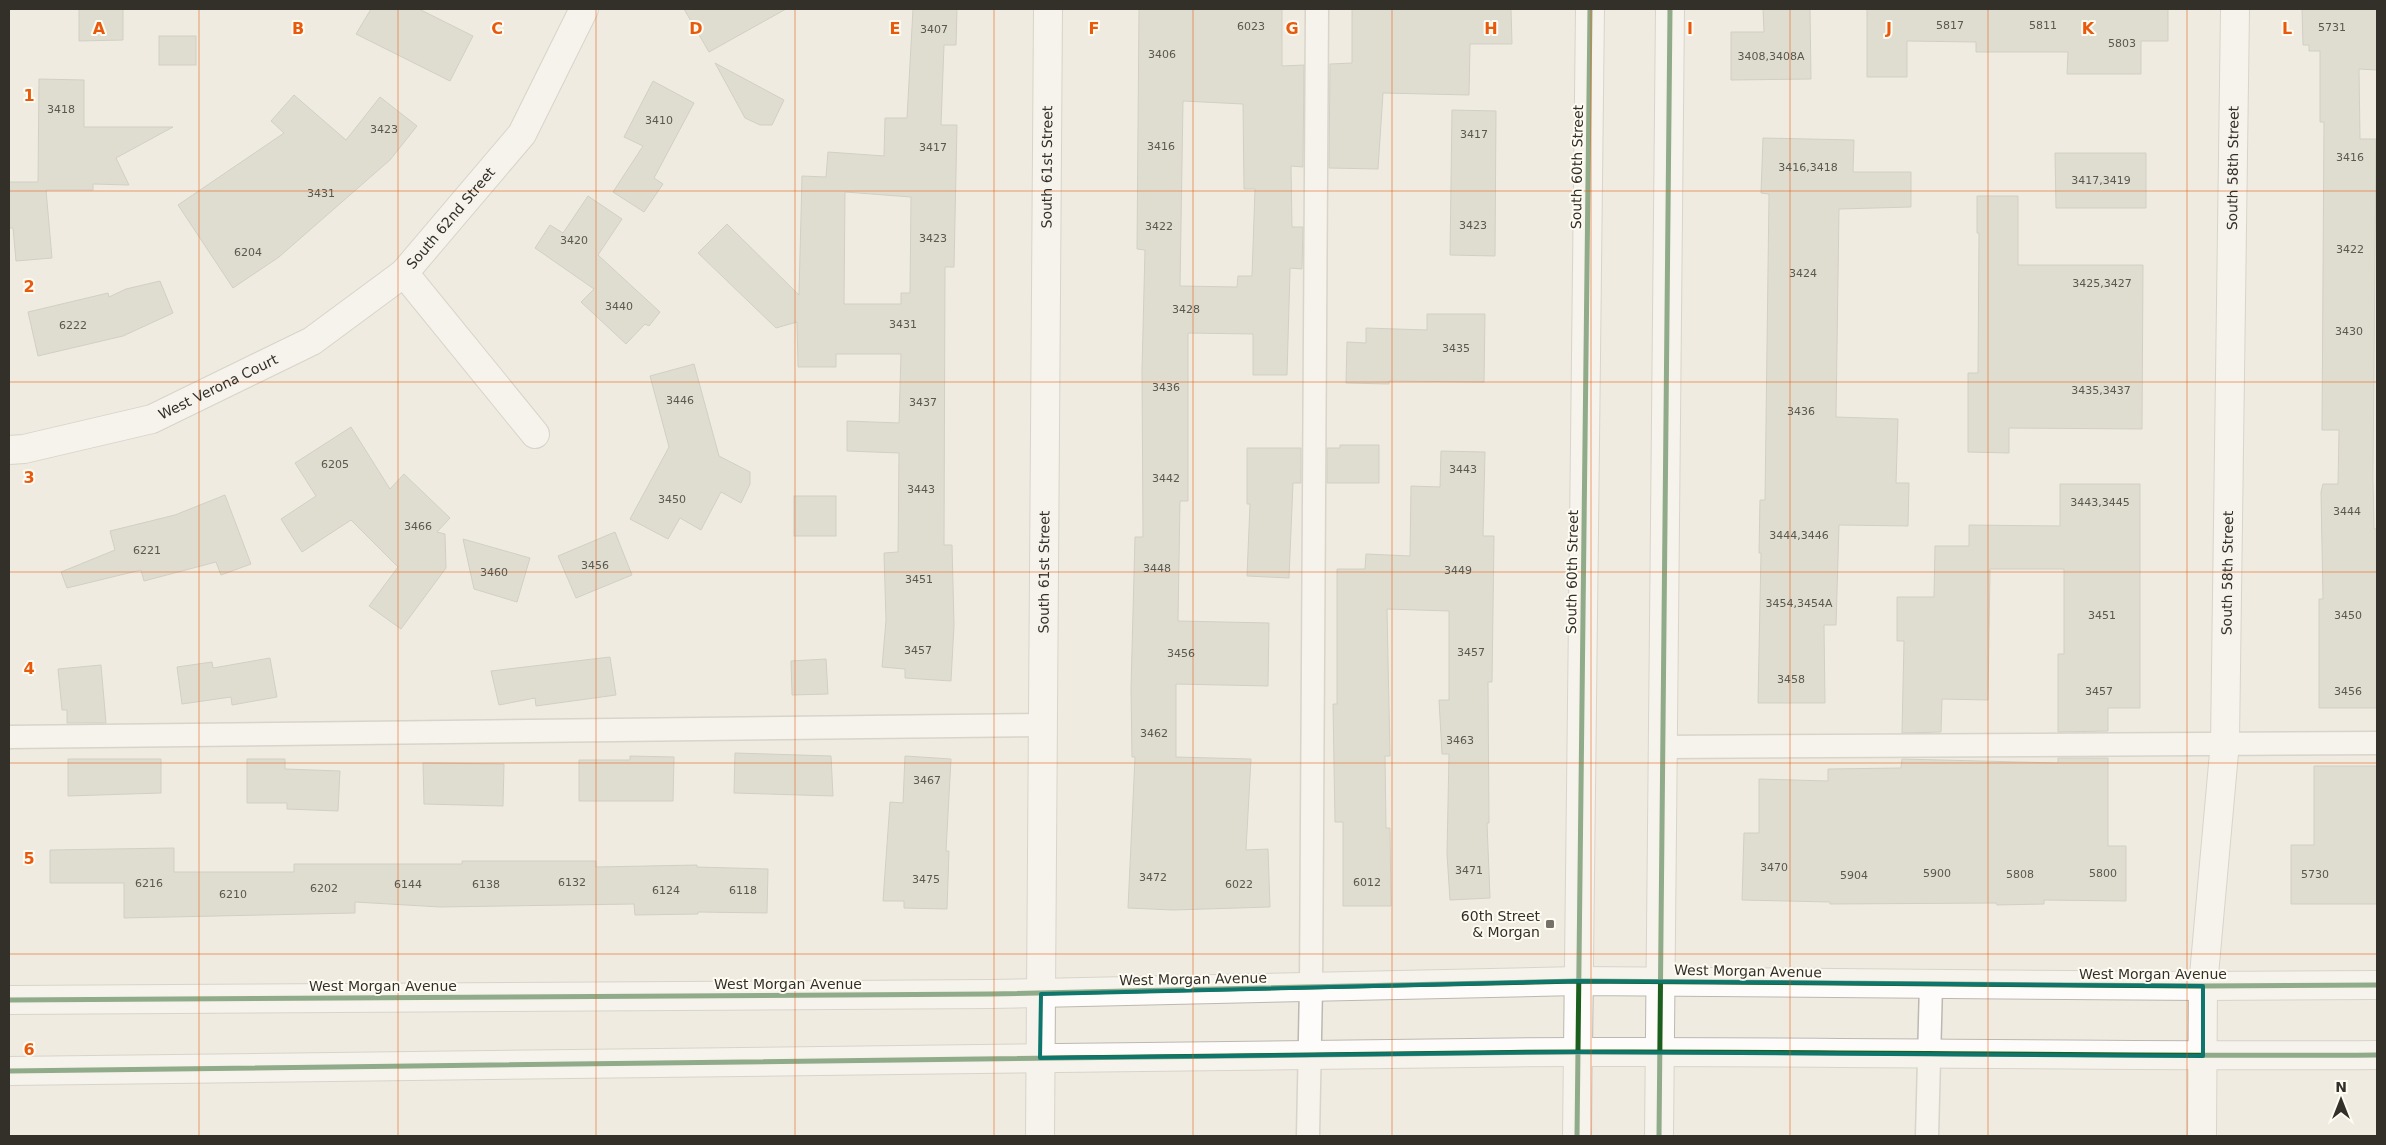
<svg xmlns="http://www.w3.org/2000/svg" width="2386" height="1145" viewBox="0 0 2386 1145" font-family="'DejaVu Sans',sans-serif">
	<style>
		.building { fill: #ccccbd; stroke: #aeada5; fill-rule: evenodd }
		.lines { fill: none; stroke-linecap: round; stroke-linejoin: round }
		.lane-casing { stroke: #bcb8b0; stroke-width: 25 }
		.street-casing { stroke: #bcb8b0; stroke-width: 30 }
		.secondary-casing { stroke: #bcb8b0; stroke-width: 30 }
		.lane { stroke: #fdfcfa; stroke-width: 22 }
		.street { stroke: #fdfcfa; stroke-width: 28 }
		.secondary { stroke: #fdfcfa; stroke-width: 28 }
		.cycleway-casing { stroke: #fefbf3; stroke-width: 8 }
		.cycleway { stroke: #1b5e20; stroke-width: 5 }
		.marked { fill: none; stroke: #0f766e; stroke-width: 4; stroke-linejoin: round }
		.grid { fill: none; stroke: #e8590c; stroke-width: 1; stroke-opacity: 0.55 }
		.poi-dot { fill: #757169; stroke: #fefbf3; stroke-width: 2 }
		.labels { text-anchor: middle; stroke-width: 4; stroke-linejoin: round; paint-order: stroke }
		.number-label { font-size: 11px; fill: #59574e }
		.street-label { font-size: 14px; fill: #333029; stroke: #fefbf3 }
		.poi-label { font-size: 14px; fill: #333029; stroke: #fefbf3; text-anchor: end }
		.grid-label { font-size: 16px; text-anchor: middle; font-weight: bold; fill: #e8590c; stroke: #fefbf3; stroke-width: 4; stroke-linejoin: round; paint-order: stroke }
	</style>
	<rect width="100%" height="100%" fill="#efebe0"/>
	<g class="building">
		<polygon points="79,9 123,9 123,40 79,41"/>
		<polygon points="371,9 419,9 473,36 450,81 356,34"/>
		<polygon points="684,9 786,9 709,52"/>
		<path d="M913,9H957L956,45H944L941,125H957L954,267H945L944,545H952L954,625L951,681L905,678V669L882,667L886,620L884,553L898,552L899,453L847,451V421L899,423L901,354H836V367H798L797,322L776,328L698,253L727,224L799,295L802,176L826,177L828,152L884,156L885,118H907ZM845,192L911,197L910,293H901V304H844Z"/>
		<path d="M1139,9H1282V66L1304,65L1303,167L1291,166L1292,227H1303L1302,269L1290,268V270L1287,375H1253V334L1188,333V501H1180L1178,621L1269,623L1268,686L1176,684V757L1251,759L1246,850L1268,849L1270,907L1173,910L1128,908L1135,757H1132L1131,688L1135,537H1143L1142,370L1145,250L1137,249ZM1183,101L1243,104L1244,189H1255L1252,276H1238L1237,287L1180,286Z"/>
		<polygon points="1352,9 1511,9 1512,44 1470,44 1469,95 1383,93 1378,169 1329,168 1330,64 1352,63"/>
		<polygon points="1763,9 1810,9 1811,79 1731,80 1731,32 1764,32"/>
		<polygon points="1867,9 2168,9 2168,41 2141,41 2141,74 2067,74 2068,52 1976,52 1976,42 1907,41 1907,77 1867,77"/>
		<polygon points="2302,9 2377,9 2377,70 2359,69 2360,139 2376,139 2373,478 2374,529 2377,529 2377,708 2319,708 2319,599 2323,599 2321,492 2323,484 2338,484 2339,430 2322,430 2324,122 2320,122 2320,51 2309,51 2309,45 2303,45"/>
		<rect x="159" y="36" width="37" height="29"/>
		<polygon points="715,63 784,100 772,125 760,125 745,118"/>
		<polygon points="39,79 84,80 84,127 173,127 116,158 129,185 93,184 93,190 46,190 52,258 16,261 13,228 9,228 9,182 38,182"/>
		<polygon points="653,81 694,103 654,178 663,184 644,212 613,192 643,146 624,137"/>
		<polygon points="294,95 346,140 380,97 417,126 390,160 279,257 233,288 178,205 284,133 271,121"/>
		<polygon points="1452,110 1496,111 1495,256 1450,255"/>
		<polygon points="1763,138 1854,140 1853,172 1911,172 1911,207 1839,209 1836,417 1898,419 1896,483 1909,483 1908,526 1839,525 1836,625 1824,625 1825,703 1758,703 1761,553 1759,553 1760,500 1765,500 1769,194 1761,193"/>
		<polygon points="2055,153 2146,153 2146,208 2056,208"/>
		<polygon points="588,196 622,219 598,255 660,312 649,326 645,324 626,344 581,302 594,289 535,248 550,225 563,233"/>
		<polygon points="1977,196 2018,196 2018,265 2143,265 2142,429 2009,428 2009,453 1968,452 1968,373 1978,373 1979,233 1977,233"/>
		<polygon points="160,281 173,313 123,336 38,356 28,312 108,293 109,297 126,289"/>
		<polygon points="1427,314 1485,314 1484,382 1389,381 1389,384 1346,383 1347,342 1366,343 1366,328 1427,330"/>
		<polygon points="694,364 719,456 750,472 750,484 741,503 721,492 701,530 680,518 668,539 630,519 669,447 650,376"/>
		<polygon points="351,427 390,489 404,474 450,518 437,532 445,534 446,568 401,629 369,606 398,567 351,520 302,552 281,519 316,496 295,463"/>
		<polygon points="1340,445 1379,445 1379,483 1327,483 1327,448 1340,448"/>
		<polygon points="1247,448 1301,448 1301,483 1293,483 1289,578 1247,576 1250,504 1247,504"/>
		<polygon points="1441,451 1485,452 1483,536 1494,536 1492,682 1488,682 1489,823 1487,823 1490,898 1450,900 1447,854 1449,754 1442,754 1439,700 1449,700 1449,611 1387,609 1390,756 1385,756 1386,828 1390,828 1391,906 1343,906 1343,822 1335,822 1333,704 1337,704 1337,569 1365,569 1366,554 1410,556 1411,486 1440,487"/>
		<polygon points="2060,484 2140,484 2140,708 2108,708 2108,731 2058,732 2058,654 2064,654 2064,569 1990,569 1988,700 1942,699 1941,732 1902,733 1904,641 1897,641 1897,597 1934,597 1935,546 1969,546 1969,525 2060,526"/>
		<polygon points="225,495 251,564 221,575 216,562 144,581 141,570 67,588 61,572 115,550 110,531 175,515"/>
		<rect x="794" y="496" width="42" height="40"/>
		<polygon points="615,532 632,575 576,598 558,556"/>
		<polygon points="463,539 530,558 517,602 474,589"/>
		<polygon points="610,657 616,695 536,706 535,698 499,705 491,671"/>
		<polygon points="270,658 277,697 232,705 231,697 182,704 177,667 212,662 213,668"/>
		<polygon points="826,659 828,694 792,695 791,661"/>
		<polygon points="101,665 106,723 67,723 67,710 62,710 58,669"/>
		<polygon points="735,753 831,756 833,796 734,793"/>
		<polygon points="630,756 674,757 673,801 579,801 579,760 630,760"/>
		<polygon points="905,756 951,759 946,851 949,851 947,909 904,908 904,901 883,901 890,802 903,803"/>
		<polygon points="2058,758 2108,758 2108,846 2126,846 2126,901 2044,900 2044,904 1997,905 1996,903 1830,904 1830,902 1742,900 1744,833 1759,833 1759,779 1828,781 1828,769 1901,768 1902,759 2058,763"/>
		<polygon points="68,759 161,759 161,793 68,796"/>
		<polygon points="247,759 285,759 285,769 340,771 338,811 287,809 287,803 247,803"/>
		<polygon points="423,763 504,764 503,806 424,804"/>
		<polygon points="2314,766 2377,766 2377,904 2291,904 2291,845 2314,845"/>
		<polygon points="174,848 174,872 294,872 294,864 462,864 462,861 596,861 596,867 697,865 697,867 768,869 767,913 698,912 698,914 635,915 634,904 440,907 355,902 355,913 124,918 124,883 50,883 50,850"/>
	</g>
	<g class="lines">
		<g class="lane-casing">
			<g id="lane">
				<polyline points="9,737 1043,725"/>
				<polyline points="1663,747 2377,743"/>
				<polyline points="1308,1136 1311,987 1317,9"/>
				<polyline points="1927,1136 1931,984"/>
			</g>
		</g>
		<g class="street-casing">
			<g id="street">
				<polyline points="404,273 535,434"/>
				<path id="s1" d="M9,450L24,449L152,419L312,341L404,273L522,134L584,9"/>
				<path id="s2" d="M1040,1136L1048,9"/>
				<path id="s3" d="M2202,1136L2203,986L2225,742L2235,9"/>
			</g>
		</g>
		<g class="secondary-casing">
			<g id="secondary">
				<polyline points="9,1000 990,994 1578,981 2203,986 2377,985"/>
				<path d="M9,1071C532,1065 1056,1055 1580,1052C1846,1051 2111,1057 2377,1055"/>
				<polyline points="1577,1136 1590,9"/>
				<polyline points="1659,1136 1670,9"/>
			</g>
		</g>
		<use href="#lane" class="lane"/>
		<use href="#street" class="street"/>
		<use href="#secondary" class="secondary"/>
		<g class="cycleway-casing">
			<g id="cycleway">
				<polyline points="9,1000 990,994 1578,981 2203,986 2377,985"/>
				<path d="M9,1071C532,1065 1056,1055 1580,1052C1846,1051 2111,1057 2377,1055"/>
				<polyline points="1577,1136 1590,9"/>
				<polyline points="1659,1136 1670,9"/>
			</g>
		</g>
		<use href="#cycleway" class="cycleway"/>
	</g>
	<path d="M0 0H2386V1145H0ZM1578,981L2203,986V1056L1578,1052L1040,1058L1041,994Z" fill="#efebe0" fill-opacity=".55" fill-rule="evenodd"/>
	<path class="marked" d="M1578,981L2203,986V1056L1578,1052L1040,1058L1041,994Z"/>
	<path class="grid" d="M199,9V1136M398,9V1136M596,9V1136M795,9V1136M994,9V1136M1193,9V1136M1392,9V1136M1591,9V1136M1790,9V1136M1988,9V1136M2187,9V1136M9,191H2377M9,382H2377M9,572H2377M9,763H2377M9,954H2377"/>
	<rect class="poi-dot" x="1545" y="919" width="10" height="10" rx="2.5"/>
	<g class="labels">
		<g class="number-label">
			<text x="1950" y="29">5817</text>
			<text x="2043" y="29">5811</text>
			<text x="1251" y="30">6023</text>
			<text x="2332" y="31">5731</text>
			<text x="934" y="33">3407</text>
			<text x="2122" y="47">5803</text>
			<text x="1162" y="58">3406</text>
			<text x="1771" y="60">3408,3408A</text>
			<text x="61" y="113">3418</text>
			<text x="659" y="124">3410</text>
			<text x="384" y="133">3423</text>
			<text x="1474" y="138">3417</text>
			<text x="1161" y="150">3416</text>
			<text x="933" y="151">3417</text>
			<text x="2350" y="161">3416</text>
			<text x="1808" y="171">3416,3418</text>
			<text x="2101" y="184">3417,3419</text>
			<text x="321" y="197">3431</text>
			<text x="1473" y="229">3423</text>
			<text x="1159" y="230">3422</text>
			<text x="933" y="242">3423</text>
			<text x="574" y="244">3420</text>
			<text x="2350" y="253">3422</text>
			<text x="248" y="256">6204</text>
			<text x="1803" y="277">3424</text>
			<text x="2102" y="287">3425,3427</text>
			<text x="619" y="310">3440</text>
			<text x="1186" y="313">3428</text>
			<text x="903" y="328">3431</text>
			<text x="73" y="329">6222</text>
			<text x="2349" y="335">3430</text>
			<text x="1456" y="352">3435</text>
			<text x="1166" y="391">3436</text>
			<text x="2101" y="394">3435,3437</text>
			<text x="680" y="404">3446</text>
			<text x="923" y="406">3437</text>
			<text x="1801" y="415">3436</text>
			<text x="335" y="468">6205</text>
			<text x="1463" y="473">3443</text>
			<text x="1166" y="482">3442</text>
			<text x="921" y="493">3443</text>
			<text x="672" y="503">3450</text>
			<text x="2100" y="506">3443,3445</text>
			<text x="2347" y="515">3444</text>
			<text x="418" y="530">3466</text>
			<text x="1799" y="539">3444,3446</text>
			<text x="147" y="554">6221</text>
			<text x="595" y="569">3456</text>
			<text x="1157" y="572">3448</text>
			<text x="1458" y="574">3449</text>
			<text x="494" y="576">3460</text>
			<text x="919" y="583">3451</text>
			<text x="1799" y="607">3454,3454A</text>
			<text x="2102" y="619">3451</text>
			<text x="2348" y="619">3450</text>
			<text x="918" y="654">3457</text>
			<text x="1471" y="656">3457</text>
			<text x="1181" y="657">3456</text>
			<text x="1791" y="683">3458</text>
			<text x="2099" y="695">3457</text>
			<text x="2348" y="695">3456</text>
			<text x="1154" y="737">3462</text>
			<text x="1460" y="744">3463</text>
			<text x="927" y="784">3467</text>
			<text x="1774" y="871">3470</text>
			<text x="1469" y="874">3471</text>
			<text x="1937" y="877">5900</text>
			<text x="2103" y="877">5800</text>
			<text x="2020" y="878">5808</text>
			<text x="2315" y="878">5730</text>
			<text x="1854" y="879">5904</text>
			<text x="1153" y="881">3472</text>
			<text x="926" y="883">3475</text>
			<text x="572" y="886">6132</text>
			<text x="1367" y="886">6012</text>
			<text x="149" y="887">6216</text>
			<text x="408" y="888">6144</text>
			<text x="486" y="888">6138</text>
			<text x="1239" y="888">6022</text>
			<text x="324" y="892">6202</text>
			<text x="666" y="894">6124</text>
			<text x="743" y="894">6118</text>
			<text x="233" y="898">6210</text>
		</g>
		<g class="street-label">
			<text transform="translate(1577 167) rotate(-89)" y="5">South 60th Street</text>
			<text dy="5" stroke="none"><textPath href="#s2" startOffset="969">South 61st Street</textPath></text>
			<text dy="5" stroke="none"><textPath href="#s3" startOffset="969">South 58th Street</textPath></text>
			<text dy="5" stroke="none"><textPath href="#s1" startOffset="511">South 62nd Street</textPath></text>
			<text dy="5" stroke="none"><textPath href="#s1" startOffset="220">West Verona Court</textPath></text>
			<text transform="translate(1572 572) rotate(-89)" y="5">South 60th Street</text>
			<text dy="5" stroke="none"><textPath href="#s2" startOffset="564">South 61st Street</textPath></text>
			<text dy="5" stroke="none"><textPath href="#s3" startOffset="564">South 58th Street</textPath></text>
			<text transform="translate(1748 971) rotate(1)" y="5">West Morgan Avenue</text>
			<text x="2153" y="979">West Morgan Avenue</text>
			<text transform="translate(1193 979) rotate(-1)" y="5">West Morgan Avenue</text>
			<text x="788" y="989">West Morgan Avenue</text>
			<text x="383" y="991">West Morgan Avenue</text>
		</g>
		<g class="poi-label">
			<text x="1540" y="921">60th Street<tspan x="1540" dy="16">&amp; Morgan</tspan></text>
		</g>
	</g>
	<g class="grid-label">
		<text x="99" y="34">A</text>
		<text x="298" y="34">B</text>
		<text x="497" y="34">C</text>
		<text x="696" y="34">D</text>
		<text x="895" y="34">E</text>
		<text x="1094" y="34">F</text>
		<text x="1292" y="34">G</text>
		<text x="1491" y="34">H</text>
		<text x="1690" y="34">I</text>
		<text x="1889" y="34">J</text>
		<text x="2088" y="34">K</text>
		<text x="2287" y="34">L</text>
		<text x="29" y="101">1</text>
		<text x="29" y="292">2</text>
		<text x="29" y="483">3</text>
		<text x="29" y="674">4</text>
		<text x="29" y="864">5</text>
		<text x="29" y="1055">6</text>
	</g>
	<rect width="2386" height="1145" fill="none" stroke="#333029" stroke-width="20"/>
	<g transform="translate(2341 1100)" stroke="#fefbf3" stroke-width="4" paint-order="stroke">
	<path d="M0-4L9 19L0 12L-9 19Z" fill="#333029"/>
	<text y="-8" font-size="14" font-weight="bold" text-anchor="middle" fill="#333029">N</text>
	</g>
</svg>
